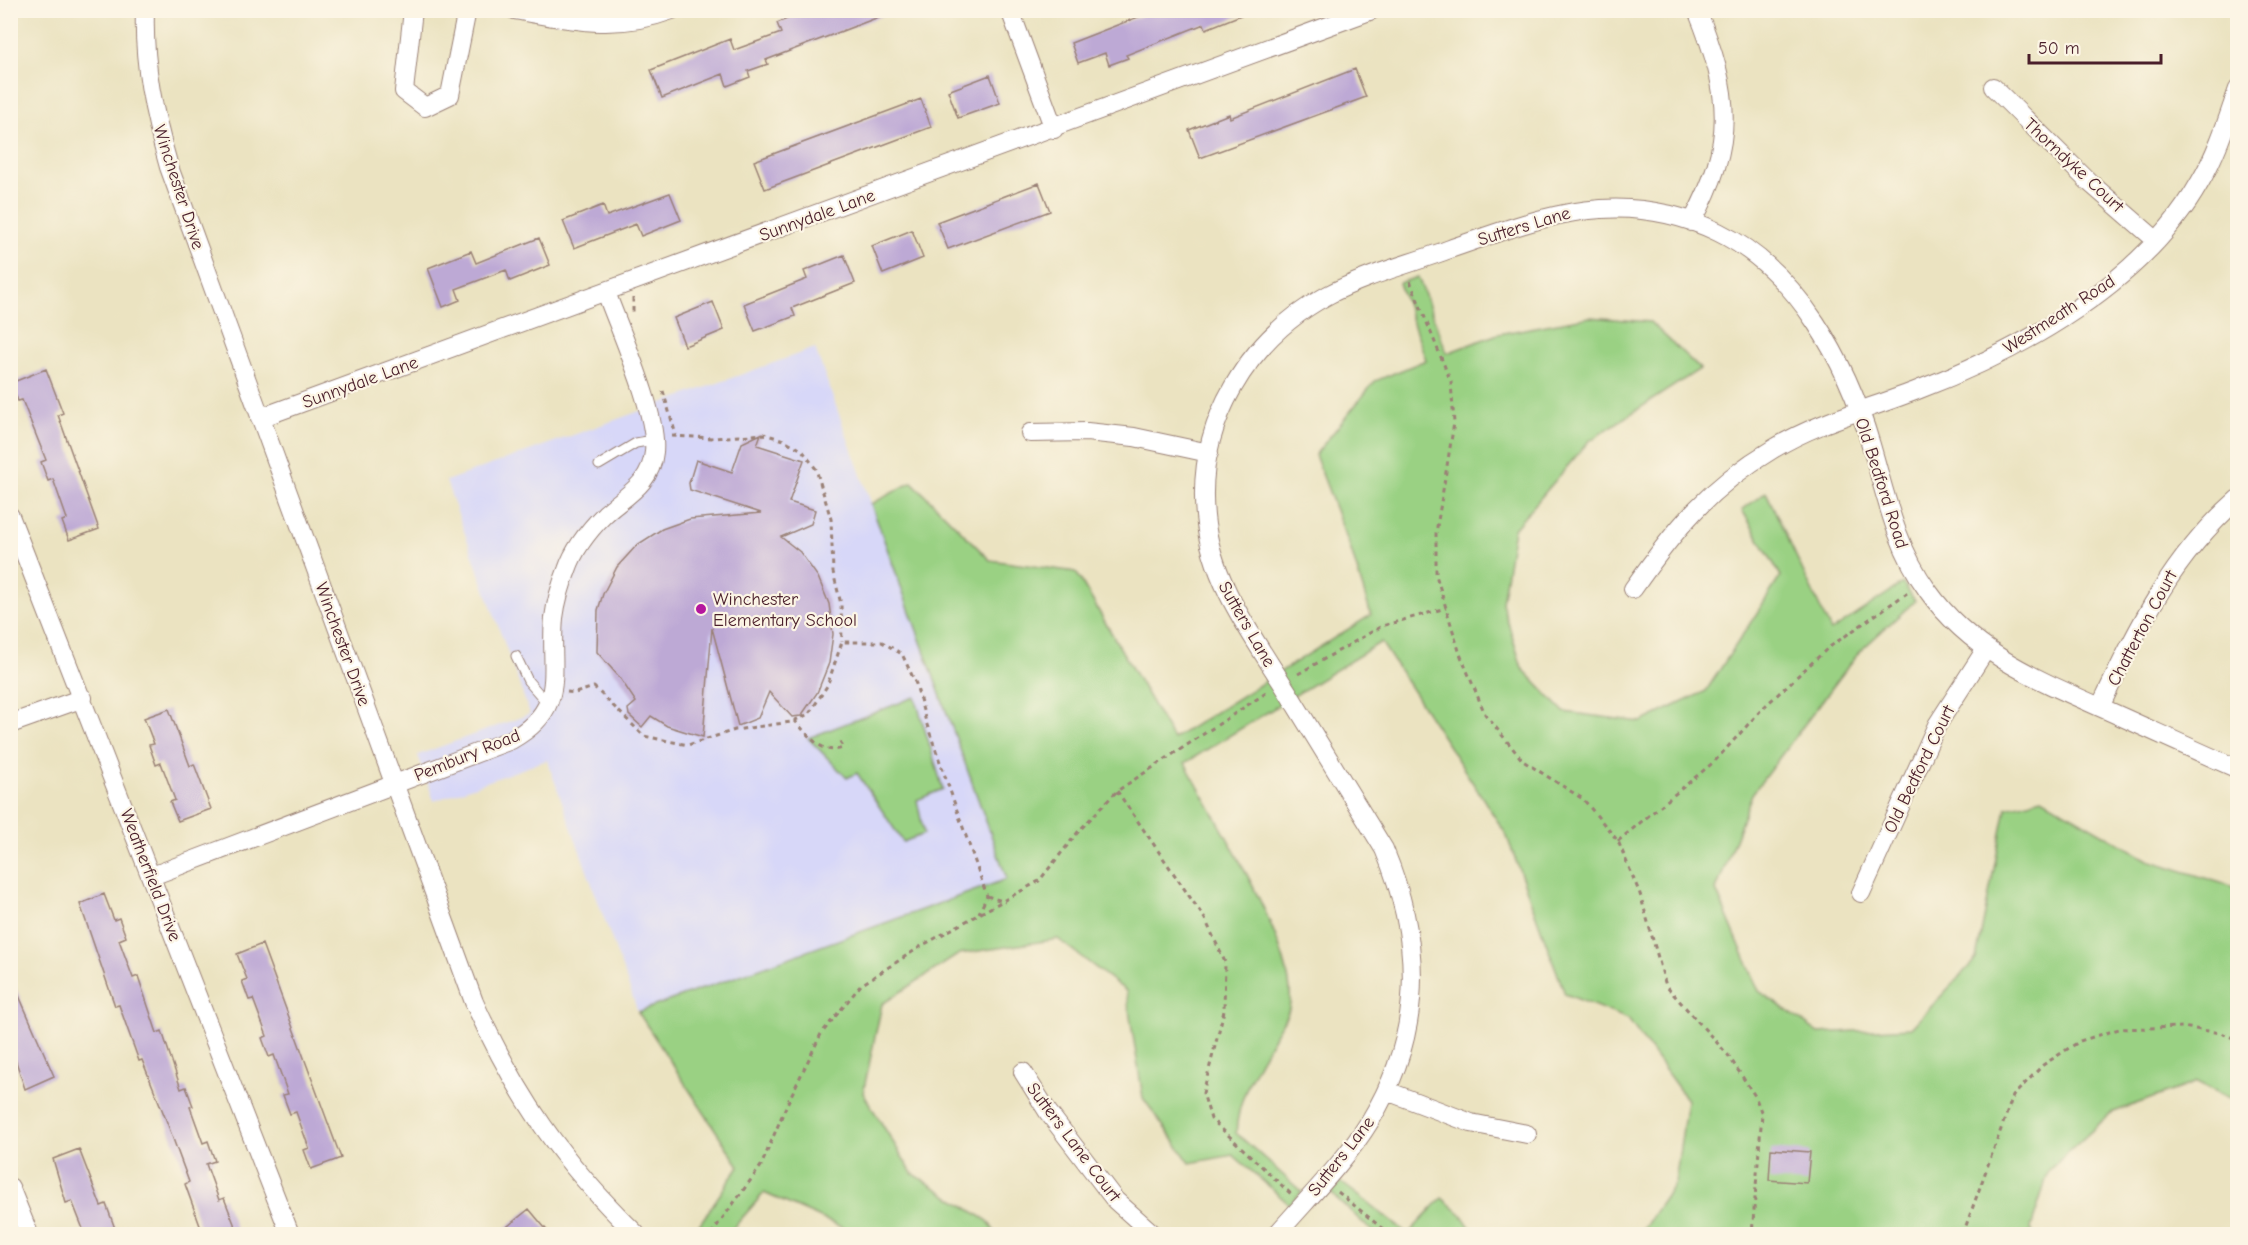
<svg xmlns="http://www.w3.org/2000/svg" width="2248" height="1245" viewBox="0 0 2248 1245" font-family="'Comic Neue',sans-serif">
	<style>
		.built { fill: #d7d7f8 }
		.green { fill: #9ad183; stroke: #727857; stroke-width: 1.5 }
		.building { fill: #bda9d5 }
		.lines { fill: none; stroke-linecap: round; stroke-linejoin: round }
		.service-casing { stroke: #9a8176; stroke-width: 11 }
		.minor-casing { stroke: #9a8176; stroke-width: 20 }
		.path { stroke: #9a8176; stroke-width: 3; stroke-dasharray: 4.5 4.5; stroke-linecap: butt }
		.service { stroke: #fff; stroke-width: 9 }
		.minor { stroke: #fff; stroke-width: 18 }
		.poi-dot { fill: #b5179e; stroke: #fcf5e5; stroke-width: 2 }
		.labels { text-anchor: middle; stroke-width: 4.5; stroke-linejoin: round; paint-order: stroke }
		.street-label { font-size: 18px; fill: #4a1f2b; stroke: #fcf5e5 }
		.poi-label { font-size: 18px; fill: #4a1f2b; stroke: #fcf5e5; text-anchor: start }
	</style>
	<rect width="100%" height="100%" fill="#fcf5e5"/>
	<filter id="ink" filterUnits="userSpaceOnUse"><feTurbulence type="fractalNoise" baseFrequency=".0167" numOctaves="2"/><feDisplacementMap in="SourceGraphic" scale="12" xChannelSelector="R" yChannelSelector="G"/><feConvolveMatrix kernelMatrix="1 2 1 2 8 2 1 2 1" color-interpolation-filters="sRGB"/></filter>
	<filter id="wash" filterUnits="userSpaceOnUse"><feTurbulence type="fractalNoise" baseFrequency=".008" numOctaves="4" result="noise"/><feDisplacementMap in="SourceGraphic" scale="24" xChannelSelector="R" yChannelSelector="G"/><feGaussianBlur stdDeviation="1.35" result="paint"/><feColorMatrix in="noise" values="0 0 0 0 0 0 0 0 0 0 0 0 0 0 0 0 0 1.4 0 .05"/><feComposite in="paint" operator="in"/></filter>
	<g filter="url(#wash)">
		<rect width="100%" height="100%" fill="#ebe3c1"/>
		<!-- built -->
		<path class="built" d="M815,348l192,531 -369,133 -91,-252 -113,41 -16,-46 112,-41 -84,-233z"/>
		<!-- green -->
		<path class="green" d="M1418,277l29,76 51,-19 92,-17 60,5 50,47 -111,72 -75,88 -12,74 20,65 42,44 77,10 65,-31 75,-115 -39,-66 24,-18 65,139 72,-48 12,18 -56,51 -107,142 -36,96 43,101 60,42 92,-5 65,-69 30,-151 36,-10 106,62 89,28v214l-40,-20 -86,31 -62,57 -18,58 2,6h-393l35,-51 12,-83 -59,-81 -63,-25 -59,-160 -125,-192 -196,121c28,52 117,191 104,246 -2,9 -11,19 -15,28 -18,31 -36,59 -38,96l66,59 -13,12 -56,-49 -43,8 -47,-65 -17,-107 -68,-52 -99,15 -77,50 -19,89 49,80 76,48 8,13h-139l-93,-41 -36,41h-35l46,-68 -101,-154 369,-133 -136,-375 41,-22 78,78 86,12 97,167 198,-124 -21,-68 -35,-92 60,-74 51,-21 -27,-77z
			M915,697l28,92 -26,11 7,34 -21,8 -46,-69 -10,5 -39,-40z
			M1341,1182l67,52 34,-36 19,16 14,20h-100l-44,-41z"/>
		<g id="blocks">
			<!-- building -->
			<path class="building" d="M809,10l83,2 -126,48 2,4 -20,7 2,6 -23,9 -4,-12 -61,24 -11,-28 79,-31 4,11 47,-17 -4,-10z
				M1156,10h95v1l-45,18 -2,-5 -78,31 2,3 -19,7 -4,-12 -27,10 -7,-20z
				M1355,69l11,28 -166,61 -11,-28 40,-16 1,4z
				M990,75l10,28 -42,15 -10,-27z
				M921,99l10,28 -166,62 -11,-28z
				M1039,183l11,28 -102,38 -11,-27z
				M670,193l11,27 -40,16 -5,-12 -62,24 -11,-27 40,-16 4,11z
				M912,230l11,28 -40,16 -11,-28z
				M539,238l11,27 -40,16 -4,-11 -50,19 4,11 -17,7 -15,-39 43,-17 5,12z
				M844,255l11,28 -63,25 3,8 -40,15 -11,-27 63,-25 -3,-8z
				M713,302l11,28 -39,16 -11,-28z
				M46,369l17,44 -5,2 41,114 -30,11 -7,-19 5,-2 -14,-40 -5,2 -7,-19 5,-2 -24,-60 -4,1 -7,-18z
				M761,434l-4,11 47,15 -15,42 26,8 -4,14 -30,13 19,15 18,25 11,27 4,30 -4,29 -12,30 -16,23 -9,1 -23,-25 -11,26 -20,8 -26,-98 -9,109 -36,-11 -16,-10 -9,11 -13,-12 -1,-6 8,-7 -16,-24 -23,-26 1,-42 5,-16 14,-27 20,-22 25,-16 28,-10 71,-6 -71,-23 -1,-7 7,-23 36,12 10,-29z
				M169,709l21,57 4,-2 17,45 -33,12 -8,-19 5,-2 -14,-37 -5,2 -7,-20 5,-1 -10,-26z
				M104,894l10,26 5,-2 7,19 -7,3 14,38 5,-2 19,57 5,-2 19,58 5,-2 7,19 -3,1 13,36 5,-2 7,20 -9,3 13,36 5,-2 14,36h-35l-18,-50 4,-2 -24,-65 -23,-57 -3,1 -20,-56 -4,1 -35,-102z
				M262,944l79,214 -30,11 -7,-19 5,-2 -13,-36 -6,2 -7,-19 5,-1 -14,-39 -5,2 -7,-19 5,-2 -14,-37 -4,1 -7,-19 5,-2 -10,-25z
				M10,975l44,101 -29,13 -15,-46z
				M79,1149l22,57 5,-2 11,30h-32l-13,-33 -6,2 -13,-44z
				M1771,1149l39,3 -3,31 -38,-3z
				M529,1209l21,25h-52z"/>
		</g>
	</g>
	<g filter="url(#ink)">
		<use href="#blocks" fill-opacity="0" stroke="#9a8176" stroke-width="1.5"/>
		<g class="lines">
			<!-- service casing -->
			<g class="service-casing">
				<path id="service" d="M599,465l37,-22 17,-3
					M516,656l12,25 20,23"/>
			</g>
			<!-- minor casing -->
			<g class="minor-casing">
				<path id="minor" d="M145,10c-2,54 9,105 24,157l305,835c43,95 87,159 162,232
					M413,10l-9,81 21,16 25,-12 17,-85
					M514,10c57,10 102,21 158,0
					M1010,10l44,119
					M1993,87l96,95 68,59
					M1692,222c44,-81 39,-128 5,-212
					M260,418l1112,-408
					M1030,433l57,-1 47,5 75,16
					M10,516l280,718
					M1633,589c42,-60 76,-102 140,-140 46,-28 97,-40 147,-60 104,-40 224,-107 280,-207 17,-29 27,-61 38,-93
					M2100,707c38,-79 70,-148 138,-208
					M10,724l73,-26
					M152,876l359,-136c58,-32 38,-68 43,-122 2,-16 7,-33 13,-48 7,-21 23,-41 38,-56 21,-19 46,-30 49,-62 4,-38 -34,-121 -48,-160
					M1861,893l76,-168 49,-76
					M1023,1072l25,40 67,88 38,34
					M1387,1091l84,32 56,11
					M10,1187l19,47
					M1277,1234c31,-36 68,-72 93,-113 54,-88 53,-179 14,-272 -33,-53 -65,-106 -97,-158 -34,-55 -76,-109 -82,-175 -9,-93 43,-178 123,-221 38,-20 82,-31 122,-46 93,-33 171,-63 268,-17 80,39 129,131 153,213 15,51 25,102 57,146 43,61 108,88 174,117 45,20 90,41 136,61"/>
			</g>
			<!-- path -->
			<path class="path" d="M1410,281l41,101 3,41 -18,110v42l24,79 25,60 38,47 60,38 35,42 22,53 26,92 62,69 27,41 7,18 -10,120
				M633,298v14
				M663,391l13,44
				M672,436l42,2 50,-4 20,6 18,10 14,19 15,50 2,53 8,32 1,38
				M1298,674l84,-48 64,-18
				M567,692l8,1 19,-6 50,49 44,9 47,-15 56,-8 18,-8 18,-28 15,-44h40l20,12 14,30 10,38 61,174 -8,17
				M794,720c15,15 27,36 49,28l-4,-10
				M1117,791l88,128 20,43 -1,49 -21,82 8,26 80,75
				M1618,841l97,-80 48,-53 65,-60 79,-55
				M987,896l18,6
				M1338,1192l51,42
				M711,1234l50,-68 26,-62 34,-70 40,-49 62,-40 116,-64 39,-49 39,-41 152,-100
				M1963,1234l50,-138 30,-31 37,-24 39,-12 63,-2 39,6 17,7"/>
			<!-- service -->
			<use href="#service" class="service"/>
			<!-- minor -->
			<use href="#minor" class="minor"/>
		</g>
	</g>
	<!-- markers -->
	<circle class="poi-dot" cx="701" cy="609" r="6"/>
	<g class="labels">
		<!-- street labels -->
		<g class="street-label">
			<text transform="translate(2074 165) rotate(43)" y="6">Thorndyke Court</text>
			<text transform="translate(179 187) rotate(72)" y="6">Winchester Drive</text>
			<text transform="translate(817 215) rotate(-20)" y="6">Sunnydale Lane</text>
			<text transform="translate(1524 226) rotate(-17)" y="6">Sutters Lane</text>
			<text transform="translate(2059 314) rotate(-33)" y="6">Westmeath Road</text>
			<text transform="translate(360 382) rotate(-20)" y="6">Sunnydale Lane</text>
			<text transform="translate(1882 483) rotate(72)" y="6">Old Bedford Road</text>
			<text transform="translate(1247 624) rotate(60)" y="6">Sutters Lane</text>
			<text transform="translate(2142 628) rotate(-62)" y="6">Chatterton Court</text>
			<text transform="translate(343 644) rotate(70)" y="6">Winchester Drive</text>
			<text transform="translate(467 755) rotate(-22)" y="6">Pembury Road</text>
			<text transform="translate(1919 769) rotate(-64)" y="6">Old Bedford Court</text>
			<text transform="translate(151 875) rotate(69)" y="6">Weatherfield Drive</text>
			<text transform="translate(1074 1142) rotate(53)" y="6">Sutters Lane Court</text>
			<text transform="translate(1341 1156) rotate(-52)" y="6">Sutters Lane</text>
		</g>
		<!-- poi labels -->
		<g class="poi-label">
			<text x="713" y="605">Winchester<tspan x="713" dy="21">Elementary School</tspan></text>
		</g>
	</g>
	<!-- margin -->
	<rect width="2248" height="1245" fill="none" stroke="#fcf5e5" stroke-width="36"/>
	<!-- scale -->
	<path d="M2029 54v9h132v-9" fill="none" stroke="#4a1f2b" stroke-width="3"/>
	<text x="2038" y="54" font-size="18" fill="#4a1f2b" stroke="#fcf5e5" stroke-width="4.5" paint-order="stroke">50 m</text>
</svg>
